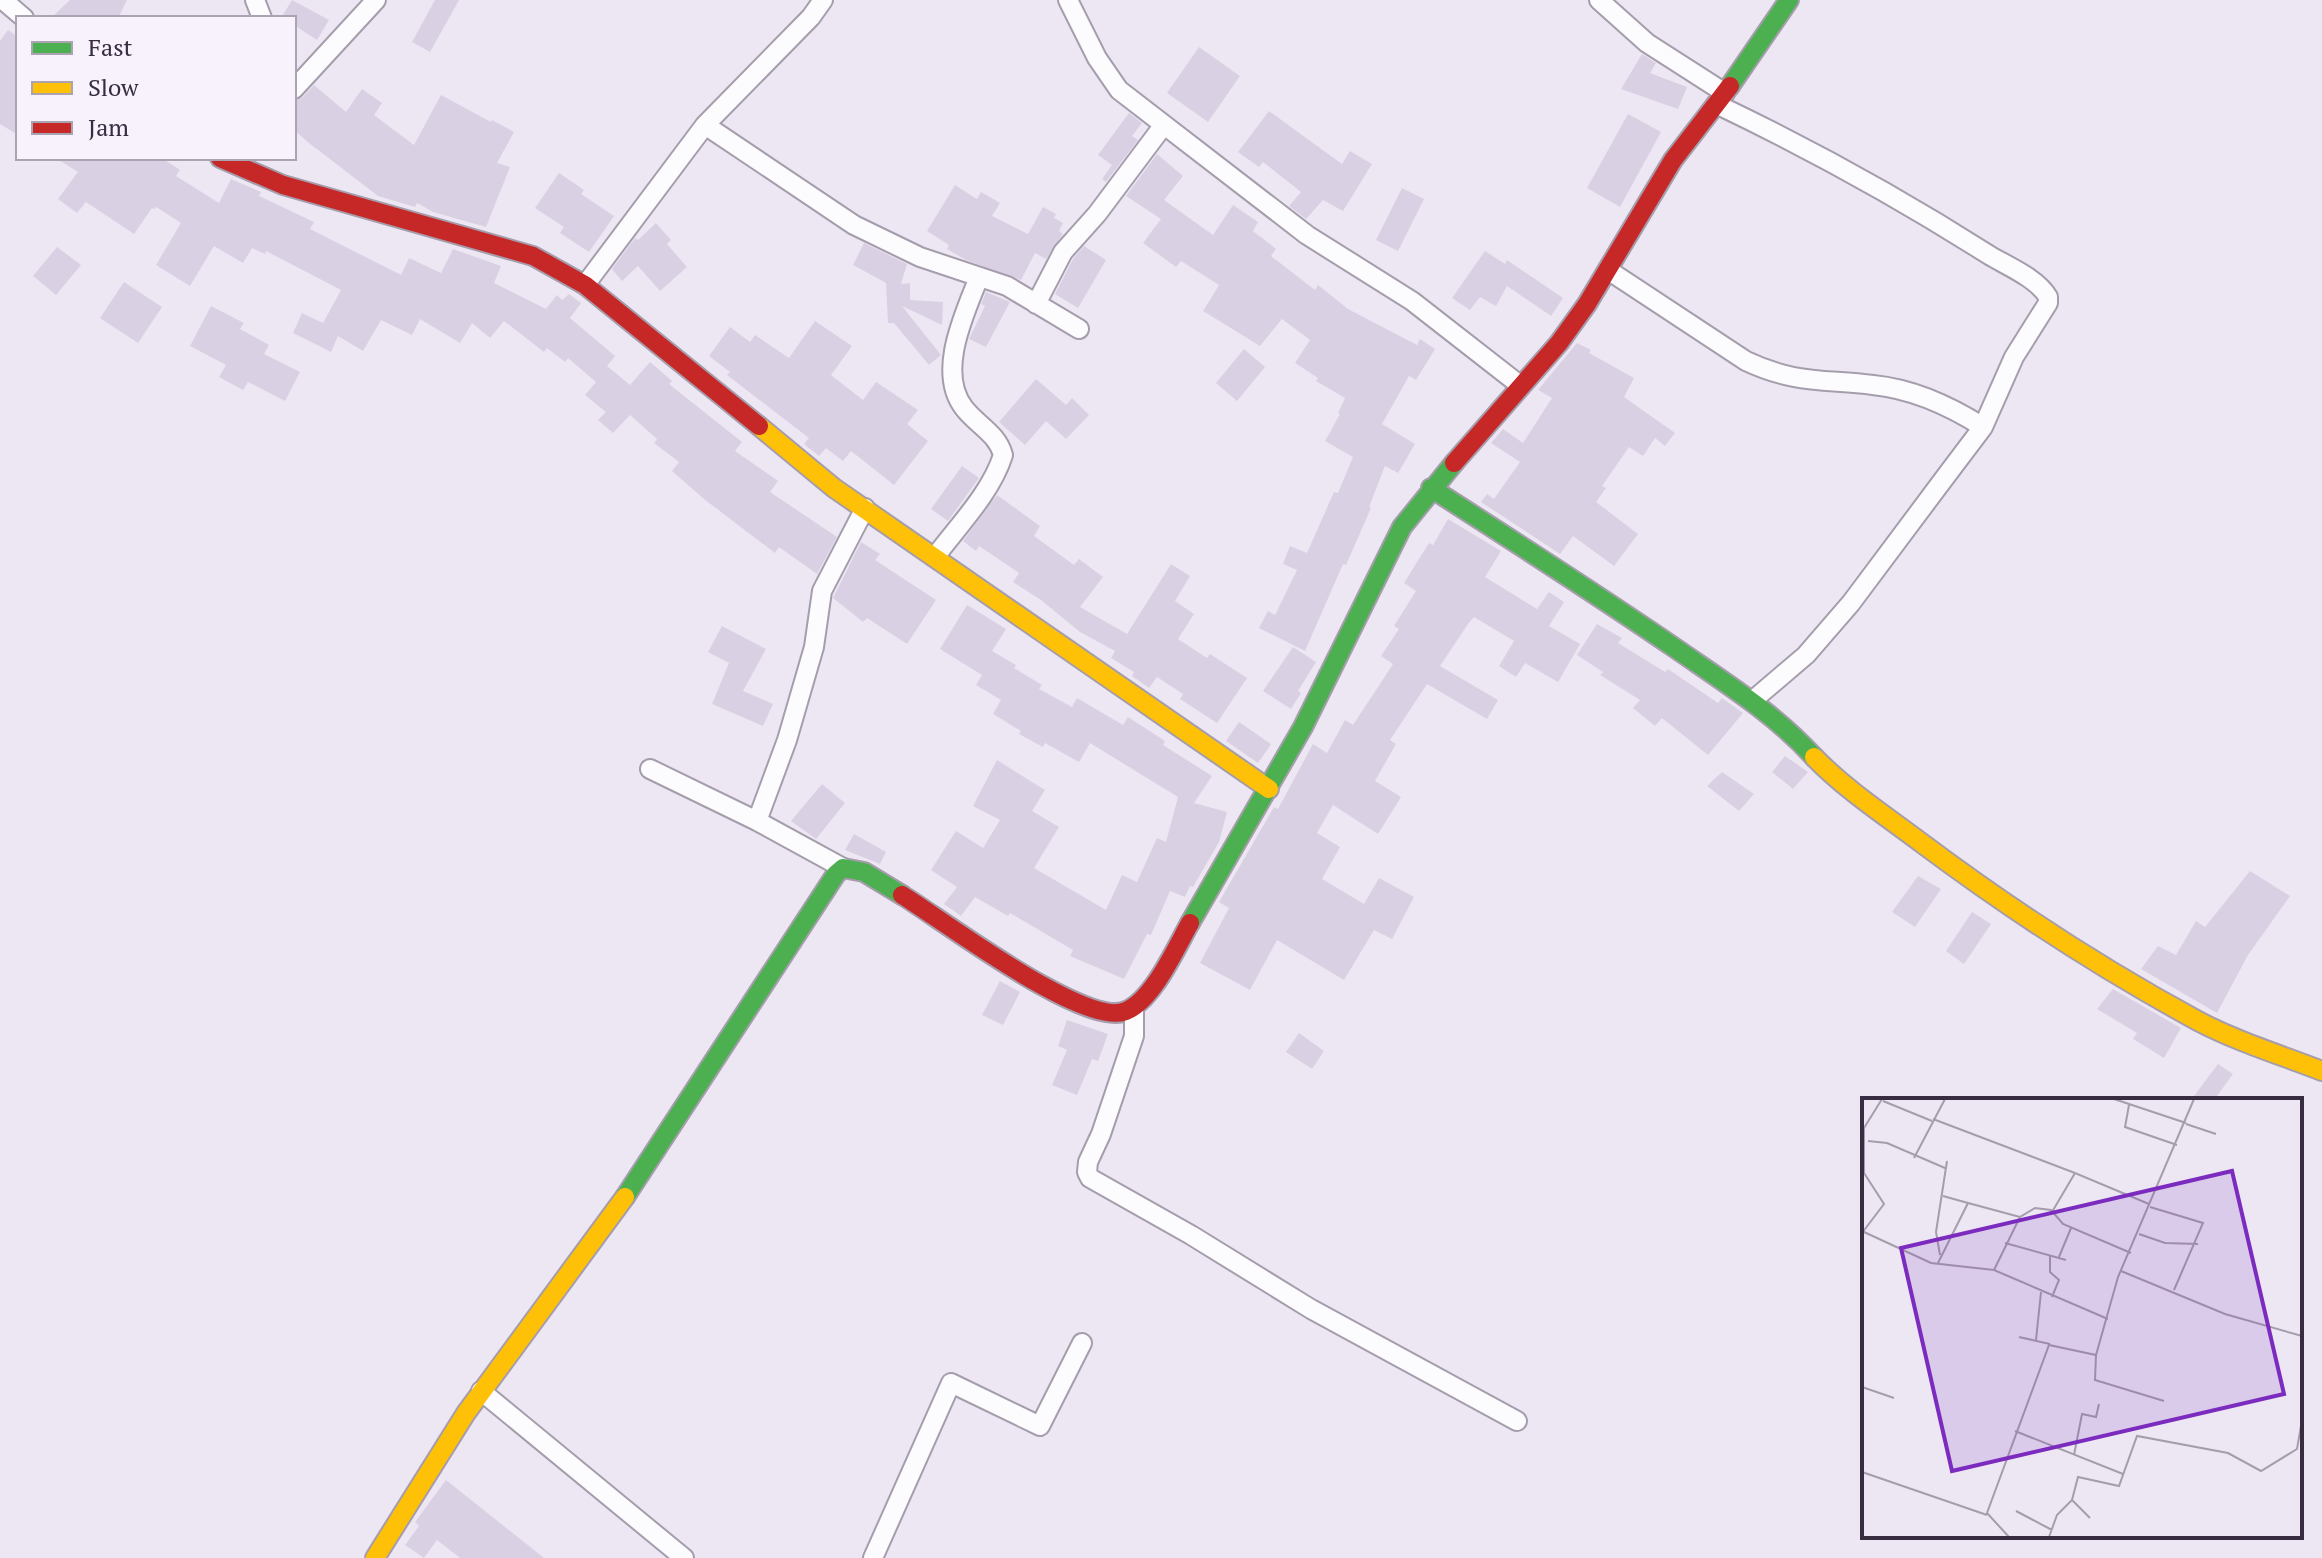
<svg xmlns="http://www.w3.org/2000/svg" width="2322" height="1558" viewBox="0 0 2322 1558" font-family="'PT Serif',serif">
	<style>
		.building { fill: #dad0e3 }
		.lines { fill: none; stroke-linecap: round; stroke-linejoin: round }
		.street-casing { stroke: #a59dac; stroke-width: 22 }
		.fast-casing { stroke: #a59dac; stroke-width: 22 }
		.slow-casing { stroke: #a59dac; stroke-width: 22 }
		.jam-casing { stroke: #a59dac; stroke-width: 22 }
		.street { stroke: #fcfbfd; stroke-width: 18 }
		.fast { stroke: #4caf50; stroke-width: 18 }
		.slow { stroke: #ffc107; stroke-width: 18 }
		.jam { stroke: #c62828; stroke-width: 18 }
		.inset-road { fill: none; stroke: #a59cac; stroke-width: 2 }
		.view { fill: #7b2cbf; fill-opacity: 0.15; stroke: #7b2cbf; stroke-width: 4 }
		.inset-edge { fill: none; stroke: #382c41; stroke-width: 4 }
	</style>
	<rect width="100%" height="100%" fill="#ede7f3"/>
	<!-- building -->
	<path class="building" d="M70,0h57l-9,18h-67z
		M292,0l37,20 -12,20 -23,-15v-7h-13z
		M435,0h24l-29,52 -18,-10z
		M8,30l10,7v98l-18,-11v-83z
		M1199,47l41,29 -32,46 -41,-29z
		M1642,54l14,9 -6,10 37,14 -9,22 -57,-20z
		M314,85l32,27 16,-23 20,14 -8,12 40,30 27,-50 50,27 1,-2 22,12 -17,31 13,4 -24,60 -53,-15 -16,-9 -2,4 -37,-11 -69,-53 -15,-13v-29l8,-3z
		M1269,111l73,53 8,-13 22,13 -29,47 -20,-11 -17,19 -17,-13 12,-14 -38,-30 -4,5 -21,-15z
		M1129,113l13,10 -10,13 6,4 -32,42 -4,-3 10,-14 -14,-10z
		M1628,114l33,18 -41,75 -33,-19z
		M1157,154l26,22 -19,24 49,35 20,-30 25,17 -5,9 23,18 -5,7 44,34 3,-5 30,24 69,36 3,-6 15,10 -19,31 -7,-4 -27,48 33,20 -17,29 -13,-7 -16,41 2,1 -25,57 -3,-1 -38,87 -46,-23 9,-17 7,4 22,-45 -14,-6 7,-18 17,7 27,-61 4,1 15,-36 -28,-16 15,-27 -2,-1 7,-15 -29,-17 2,-3 -23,-15 15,-23 -28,-21 -22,27 -57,-35 16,-26 -38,-24 -5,6 -33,-24 18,-24 -35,-23z
		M56,158h106l18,12 -4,6 43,27 12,-24 30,13 -2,4 55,26 -4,7 91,46 8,-17 32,15 12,-24 48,17 -7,17 52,26 11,-14 5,5 7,-6 12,9 -11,15 45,38 -8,10 23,19 20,-23 22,19 -3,3 73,58 -7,9 43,30 -8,11 67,45 -20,37 -38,-27 -4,6 -71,-54 -32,-28 7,-9 -25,-19 3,-4 -27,-24 -17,18 -15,-13 8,-8 -21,-17 11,-13 -28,-24 -3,4 -18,-14 -3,4 -40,-31 -14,17 -18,-15 -12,20 -40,-24 -8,16 -31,-15 -18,31 -25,-15 -7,16 -38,-19 9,-20 21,10 18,-33 -75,-39 -1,3 -13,-6 -9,15 -29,-17 -24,40 -34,-21 25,-42 -25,-16 -2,2 -2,-1 -18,26 -48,-32 -9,11 -19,-14 20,-27z
		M559,173l25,17 -3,4 33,22 -25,36 -29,-19 4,-6 -29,-19z
		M955,185l22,14 4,-7 19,11 -8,13 36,18 15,-27 13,7 -2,4 9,5 -4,8 4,3 -17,25 -11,-6 -14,27 -55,-20 -19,-11 2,-4 -22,-14z
		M1402,188l22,11 -26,52 -22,-11z
		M656,223l15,17 -4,4 20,23 -27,24 -22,-25 -16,15 -10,-12 23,-31 3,2z
		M864,243l43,21 -6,20 9,-1v17l33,2 -1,23 -40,-19 39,49 -12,10 -35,-42h-6l-2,-40 -33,-18z
		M1084,246l22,14 -28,48 -23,-14 18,-35z
		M57,247l24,18 -25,30 -23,-19z
		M1485,251l20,13 2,-4 56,38 -12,18 -44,-30 -11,20 -16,-9 -10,13 -18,-12z
		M124,282l38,25 -24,36 -38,-25z
		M986,292l24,10 -24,45 -17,-8 16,-33 -4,-2z
		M211,306l33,17 -4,6 29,16 -5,9 36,18 -15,29 -37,-19 -5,8 -24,-13 7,-12 -36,-19z
		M815,321l37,25 -21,29 32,25 13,-18 42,28 -11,14 21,17 -34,44 -43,-34 -8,10 -17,-13 -7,8 -15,-12 5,-6 -82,-63 3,-3 -21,-16 21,-29 20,15 5,-7 34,23z
		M1577,343l14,7 -2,3 45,25 -10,19 51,36 -10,13 -10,-8 -12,18 -14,-9 -27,39 4,2 -10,14 42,32 -24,32 -41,-30 -13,18 -79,-52 6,-8 7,5 26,-37 -29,-19 12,-14 20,14 29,-45 -14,-8z
		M1244,349l21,18 -28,34 -21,-18z
		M1036,379l30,26 6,-7 17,17 -23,24 -20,-18 -21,24 -26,-23z
		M962,466l17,12 -31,43 -17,-12z
		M997,495l43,31 -6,10 40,29 5,-6 24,18 -23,30 47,27 44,-70 19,12 -15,25 19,13 -16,25 29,19 3,-4 37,24 -30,45 -37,-24 3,-5 -26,-17 -8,11 -17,-12 2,-4 -23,-14 4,-7 -35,-19 -39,-32 -28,-18 6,-9 -40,-27 -3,5 -13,-10z
		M1448,519l53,32 -16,26 52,32 12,-17 15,10 -15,24 31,18 -22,38 -33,-19 -9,14 -17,-11 15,-25 -40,-24 -6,7 -28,42 58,34 -11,19 -60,-35 -37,56 6,4 -21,37 26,16 -23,37 -45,-29 -16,28 23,14 -18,32 42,25 15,-26 35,19 -22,42 -18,-9 -30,50 -67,-40 -27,50 -50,-27 29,-55 -10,-6 55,-95 4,2 35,-65 14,9 18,-33 8,5 40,-61 -12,-8 18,-27 -5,-3 22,-35 -12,-8 25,-40 4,2z
		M861,542l19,12 -5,6 61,40 -29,44 -40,-26 -4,4 -30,-24z
		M967,605l39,24 -14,22 24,14 -2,3 28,17 -3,4 33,18 5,-9 46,27 5,-8 37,24 -2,4 49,31 -18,27 33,9 -8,30 -26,45 -3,-1 -5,11 -15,-6 -19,44 -4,-1 -23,45 -54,-23 3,-6 -63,-37 -2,3 -33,-19 -14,19 -17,-12 13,-17 -26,-17 25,-39 27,17 17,-28 -27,-14 24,-46 48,30 -13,21 27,16 -25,41 72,42 16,-35 15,7 20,-44 9,4 12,-45 -88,-54 -11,19 -34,-19 -2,4 -24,-13 2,-3 -28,-17 8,-14 -25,-15 6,-10 -42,-26z
		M1597,624l25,14 -4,5 47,29 3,-3 50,34 4,-5 21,15 -35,42 -46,-37 -7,8 -22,-18 7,-8 -40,-25 3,-3 -26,-17z
		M722,626l44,23 -23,42 30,13 -10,22 -51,-22 17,-41 -21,-11z
		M1293,647l23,15 -18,29 3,2 -10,16 -28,-18z
		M1239,722l32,22 -13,19 -32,-22z
		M1785,756l23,16 -15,17 -21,-17z
		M1722,772l32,22 -15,17 -32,-25z
		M822,784l23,19 -29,36 -25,-18z
		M854,834l32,18 -6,12 -35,-14z
		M2250,871l40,25 -42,59 -31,58 -76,-44 17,-23 18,9 20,-34 9,6z
		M1918,876l23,13 -26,38 -23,-15z
		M1972,912l19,12 -27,40 -18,-13z
		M1000,981l20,11 -17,33 -21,-10z
		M2113,989l68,39 -17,30 -31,-19 4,-6 -40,-24z
		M1067,1020l41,14 -10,27 -6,-2 -15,36 -25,-10 15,-35 -9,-4z
		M1299,1033l25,18 -12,18 -26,-17z
		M2218,1064l15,10 -19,26h-23z
		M446,1480l98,78h-84l-23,-18 -13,18 -19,-13 14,-19 -4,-4z"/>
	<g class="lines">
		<!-- street casing -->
		<g class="street-casing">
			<path id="street" d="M3,0l21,18
				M255,0l7,18
				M1068,0l29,58 22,32 188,145 105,66 109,85
				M1599,0l48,43 78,50
				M294,89l82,-89
				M1716,104c94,45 185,95 273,151 18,11 48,23 59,42v6l-34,54 -31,70 -37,49 -95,127 -45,52 -54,46
				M705,125l149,100 66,32 87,29 72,43
				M1608,270l138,91c49,23 77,18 127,24 40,4 77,21 110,42
				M585,285l120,-160 106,-108 12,-17
				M1036,304l27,-52 34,-38 66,-88
				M935,557c23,-31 56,-64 68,-102 -6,-22 -26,-30 -39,-47 -28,-36 1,-95 15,-131
				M650,769l107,52 86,47
				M757,821l30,-81 27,-93 8,-56 43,-83
				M1134,1007v29l-33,98 -13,28 -1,10 3,6 101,57 120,74 206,112
				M481,1391l203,167
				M873,1558l78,-175 89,43 42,-83"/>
		</g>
		<!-- fast casing -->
		<g class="fast-casing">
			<path id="fast" d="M1730,86l59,-86
				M1431,488c82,53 164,105 244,160 49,34 99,65 139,109
				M1190,923l113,-196 99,-200 52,-64
				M625,1197l211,-323 7,-6 21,4 38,23"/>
		</g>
		<!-- slow casing -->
		<g class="slow-casing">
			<path id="slow" d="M759,426l75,62 435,301
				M1814,757c32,33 72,59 109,87 87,65 179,125 275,177 40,21 83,34 124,50
				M375,1558l91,-145 159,-216"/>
		</g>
		<!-- jam casing -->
		<g class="jam-casing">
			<path id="jam" d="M220,158l63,27 250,71 52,29 174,141
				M1454,463l105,-120 28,-39 86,-144 57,-74
				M902,895c39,24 184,134 224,116 27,-11 50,-63 64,-88"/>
		</g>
		<!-- street -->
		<use href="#street" class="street"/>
		<!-- fast -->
		<use href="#fast" class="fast"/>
		<!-- slow -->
		<use href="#slow" class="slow"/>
		<!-- jam -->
		<use href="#jam" class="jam"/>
	</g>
	<!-- overview -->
	<g transform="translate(1862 1098)">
		<rect width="440" height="440" fill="#ede7f3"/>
		<path class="inset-road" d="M252,1l72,24M21,3l49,20M267,7l-4,22 52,18M71,21l142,54M324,26l30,10M6,43l19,2 58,25M52,60l31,-59M81,98l25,7M288,109l53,16 -29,67M190,114l23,-39 74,31M2,134l67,31 63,7 114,49M0,135l22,-29 -20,-31v-45l18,-29M277,136l26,9 33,1M143,145l61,17M78,157l-4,-23 11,-71M188,157v17l9,8 -7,17M197,159l12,-29M76,165l30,-60 52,14M132,172l26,-53 15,-9 16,2 12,14 68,29M259,173l104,43 77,22M157,239l31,7M174,242l5,-48M234,257l-1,25 69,21M0,289l32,11M153,333l108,43M212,357l8,-41 14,3 3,-13M0,374l125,43M210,402l18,18M154,413l36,19M147,439l-22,-24 62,-168 47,10 22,-78 76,-178M187,439l8,-22 15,-15 6,-23 41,9 18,-50 91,17 33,18 36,-22 5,-29"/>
		<path class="view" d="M370,73l52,223 -332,77 -51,-223z"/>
		<rect width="440" height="440" class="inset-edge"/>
	</g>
	<!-- legend -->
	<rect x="16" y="16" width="280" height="144" fill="#f8f2fd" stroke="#aba3b2" stroke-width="2"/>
	<rect x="32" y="42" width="40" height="12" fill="#4caf50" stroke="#aba3b2" stroke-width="2"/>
	<text x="88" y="56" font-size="24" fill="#382c41">Fast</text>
	<rect x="32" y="82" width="40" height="12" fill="#ffc107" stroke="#aba3b2" stroke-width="2"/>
	<text x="88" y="96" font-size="24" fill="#382c41">Slow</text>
	<rect x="32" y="122" width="40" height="12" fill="#c62828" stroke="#aba3b2" stroke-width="2"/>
	<text x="88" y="136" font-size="24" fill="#382c41">Jam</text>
</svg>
